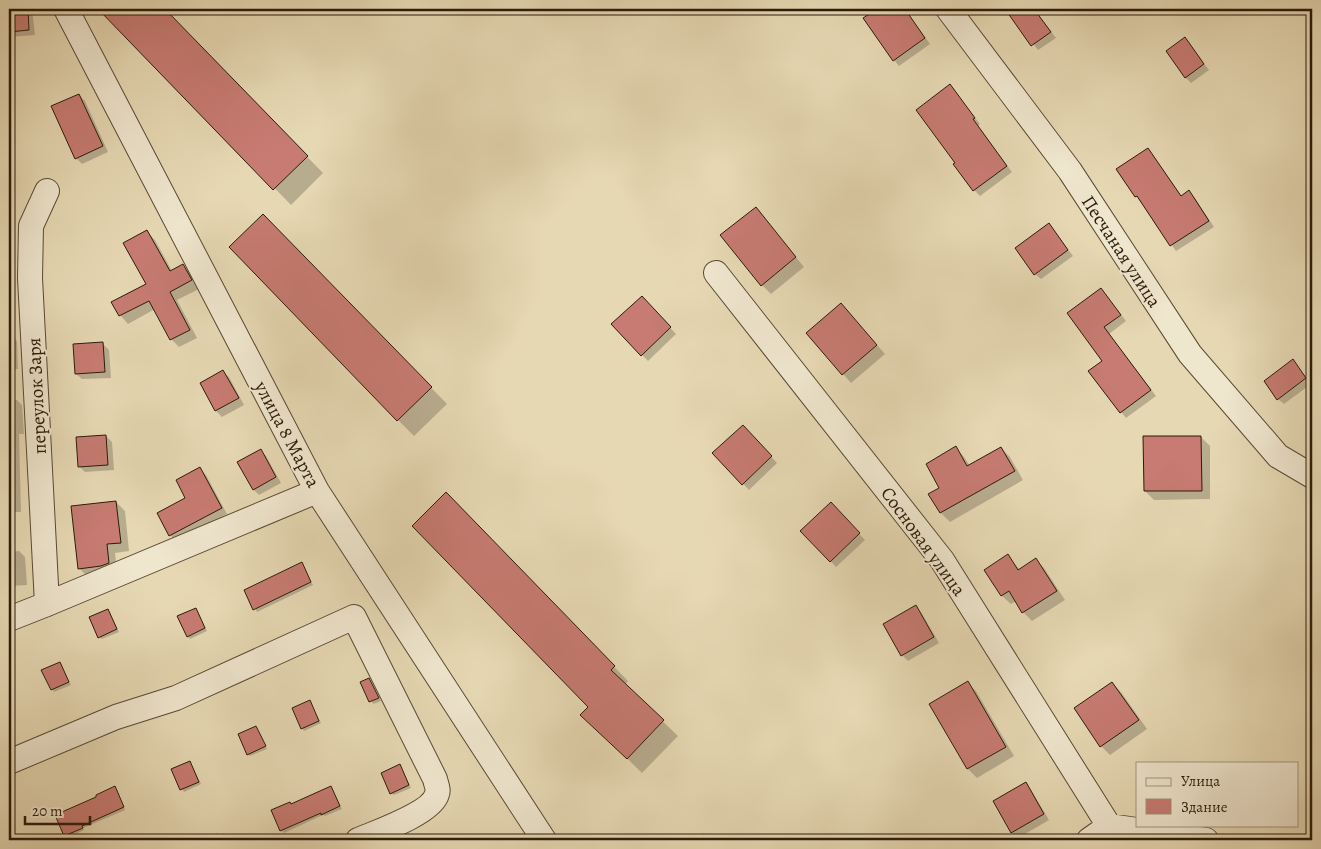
<svg xmlns="http://www.w3.org/2000/svg" width="1321" height="849" viewBox="0 0 1321 849" font-family="Alegreya,serif">
	<style>
		.shadow { fill: #0003 }
		.building { fill: #c77b72; stroke: #2b1b0b }
		.lines { fill: none; stroke-linecap: round; stroke-linejoin: round }
		.minor-casing { stroke: #5a4a35; stroke-width: 26 }
		.minor { stroke: #efe6ce; stroke-width: 24 }
		.labels { text-anchor: middle; stroke-width: 4; stroke-linejoin: round; paint-order: stroke }
		.street-label { font-size: 19px; fill: #2b1b0b; stroke: #efe6ce }
	</style>
	<rect width="100%" height="100%" fill="#e6d8b3"/>
	<filter id="stains"><feTurbulence type="fractalNoise" baseFrequency=".004" numOctaves="4"/><feColorMatrix values="0 0 0 0 .2 0 0 0 0 .09 0 0 0 0 .02 0 0 0 .5 -.17"/></filter>
	<radialGradient id="worn" r=".72"><stop offset=".6" stop-color="#630" stop-opacity="0"/><stop offset="1" stop-color="#630" stop-opacity=".3"/></radialGradient>
	<!-- shadow -->
	<path class="shadow" d="M9,9h23l3,26 -26,2z
		M115,9h48l160,164 -32,32 -184,-189z
		M879,9h26l25,35 -31,22 -5,-6 -29,-41z
		M1001,9h33l22,29 -18,12 -28,-37 -3,2z
		M1265,9h13l-8,5z
		M1185,39l24,31 -18,13 -6,-6z
		M950,86l30,38 -2,2 34,46 -32,24 -6,-6z
		M79,95l6,6 23,51 -26,12 -6,-6z
		M1148,149l5,6 29,42 7,-5 6,6 19,29 -38,24 -40,-55z
		M755,208l49,59 -33,27 -9,-9z
		M1049,224l24,32 -32,23 -6,-5z
		M147,232l8,8 17,31 11,-5 8,8 8,15 -22,11 20,38 -18,9 -8,-8 -16,-30 -27,15 -8,-9 -7,-13 34,-18z
		M280,232l167,172 -33,32 -16,-16z
		M1101,289l25,32 -17,13 47,62 -30,22 -5,-6 -18,-51z
		M642,298l34,36 -28,27 -35,-36z
		M841,304l44,50 -34,29 -8,-9z
		M9,335h2l6,6 1,28h-9z
		M103,344l6,6 2,28 -29,1 -6,-5z
		M1293,361l18,23 -27,20 -6,-5z
		M223,372l6,5 15,28 -22,12 -6,-6 -14,-28z
		M9,400h8l5,5 2,29h-5l2,78h-12z
		M743,426l34,37 -28,27 -35,-37z
		M106,436l6,6 2,28 -29,2 -6,-6z
		M1201,437l9,9v53l-56,1 -9,-9z
		M956,448l8,9 6,9 31,-18 9,9 13,23 -73,42 -9,-9 -11,-19 11,-6z
		M260,450l6,6 15,27 -22,12 -5,-5z
		M200,469l6,6 21,39 -51,27 -6,-6z
		M116,502l9,9 4,40 -14,2 2,19 -29,5 -9,-9z
		M831,504l34,36 -29,27 -34,-36z
		M461,509l167,172 -3,4 53,51 -36,37 -45,-44 -7,-22z
		M19,551l6,6 2,28 -18,1v-34z
		M1008,556l12,14 16,-10 8,8 21,32 -33,21 -9,-9 -7,-11 -5,3 -9,-8 -16,-26z
		M302,563l11,22 -56,27 -11,-22z
		M916,606l5,6 18,31 -31,18 -6,-6z
		M196,609l11,22 -17,8 -2,-3z
		M108,610l11,22 -17,7 -3,-2z
		M9,662l6,14 -6,3z
		M60,663l11,22 -17,7 -11,-21z
		M369,679l12,22 -8,3 -11,-21z
		M967,683l9,8 38,65 -37,22 -9,-9 -37,-65z
		M1112,683l9,9 26,37 -37,26 -9,-9z
		M310,702l11,21 -17,8 -2,-3z
		M256,727l11,22 -17,7 -2,-2z
		M190,762l11,22 -17,8 -2,-3z
		M400,766l11,22 -17,7 -3,-2z
		M1025,784l6,6 18,30 -31,18 -6,-5 -18,-31z
		M331,787l11,22 -17,7 -2,-1 -39,18 -3,-3 10,-25z
		M117,790l8,20 -42,18 1,2 -17,8 -2,-3z
		M217,833l5,7h-21z
		M704,833l7,7h-19z"/>
	<!-- building -->
	<path class="building" d="M9,9h19l1,21 -20,2z
		M98,9h67l143,147 -35,34z
		M877,9h28l20,29 -32,23 -30,-43z
		M1005,9h29l17,23 -20,14z
		M1185,37l19,27 -19,14 -19,-27z
		M950,84l25,34 -2,1 34,47 -34,25 -20,-27 2,-1 -39,-53z
		M79,94l24,52 -28,13 -24,-53z
		M1148,148l33,48 8,-6 20,31 -39,25 -33,-50 -2,1 -19,-28z
		M756,207l40,50 -35,29 -41,-51z
		M263,214l169,173 -35,34 -168,-174z
		M1049,223l19,27 -34,25 -19,-27z
		M147,230l23,41 13,-7 9,16 -22,12 20,38 -20,10 -21,-39 -30,15 -8,-14 35,-18 -23,-41z
		M1101,288l20,27 -17,12 47,63 -31,23 -32,-42 14,-10 -35,-48z
		M642,296l29,31 -30,29 -30,-32z
		M841,303l36,42 -35,30 -36,-42z
		M103,342l2,30 -30,2 -2,-30z
		M1293,359l13,19 -29,22 -13,-19z
		M223,370l16,28 -24,13 -15,-28z
		M743,425l29,31 -30,29 -30,-32z
		M106,435l2,30 -30,2 -2,-30z
		M1143,436h58l1,55h-58z
		M956,446l11,20 34,-19 14,24 -75,42 -12,-19 11,-6 -13,-24z
		M261,449l15,28 -23,13 -16,-28z
		M200,467l22,41 -53,28 -12,-23 28,-15 -9,-18z
		M446,492l169,174 -4,4 53,50 -37,39 -47,-44 8,-8 -176,-181z
		M116,501l5,42 -14,1 2,19 -8,3 -23,3 -7,-63z
		M831,502l29,31 -30,29 -30,-31z
		M1008,554l10,16 18,-12 21,33 -35,22 -13,-22 -8,5 -17,-26z
		M302,562l9,20 -58,28 -9,-20z
		M916,605l18,32 -33,19 -18,-32z
		M196,608l9,20 -18,9 -10,-21z
		M108,609l9,20 -19,9 -9,-21z
		M60,662l9,20 -18,8 -10,-20z
		M369,678l10,20 -10,4 -9,-20z
		M968,681l38,66 -39,22 -38,-65z
		M1112,682l27,38 -39,27 -26,-39z
		M310,700l9,21 -18,8 -9,-21z
		M256,726l10,20 -19,9 -9,-21z
		M190,761l9,21 -19,8 -9,-21z
		M400,764l9,21 -19,9 -9,-21z
		M1026,782l18,32 -33,19 -18,-32z
		M115,786l9,21 -42,19 1,2 -19,8 -9,-21 41,-18v-2z
		M331,786l9,20 -19,9v-2l-41,18 -9,-21 19,-8 1,2z"/>
	<g class="lines">
		<!-- minor casing -->
		<g class="minor-casing">
			<path id="minor" d="M66,9l251,482 227,349
				M948,9l122,162 120,183 88,102 34,20
				M47,191l-16,35 -1,52 17,326
				M716,273l226,287 167,266
				M9,619l38,-15 270,-113
				M9,762l107,-45 60,-19 178,-81 81,162c1,5 4,11 2,15 -5,19 -60,38 -79,46
				M1089,840l20,-14 97,14"/>
		</g>
		<!-- minor -->
		<use href="#minor" class="minor"/>
	</g>
	<g class="labels">
		<!-- street labels -->
		<g class="street-label">
			<text transform="translate(1122 251) rotate(57)" y="7">Песчаная улица</text>
			<text transform="translate(36 396) rotate(-93)" y="7">переулок Заря</text>
			<text transform="translate(288 434) rotate(62)" y="7">улица 8 Марта</text>
			<text transform="translate(924 541) rotate(54)" y="7">Сосновая улица</text>
		</g>
	</g>
	<!-- margin -->
	<rect width="1321" height="849" fill="none" stroke="#e6d8b3" stroke-width="30"/>
	<rect x="10" y="10" width="1301" height="829" fill="none" stroke="#2b1b0b" stroke-width="2.5"/>
	<rect x="15" y="15" width="1291" height="819" fill="none" stroke="#2b1b0b"/>
	<!-- legend -->
	<rect x="1136" y="762" width="162" height="65" fill="#efe6ce" stroke="#a19580"/>
	<rect x="1146" y="778" width="25" height="8" fill="#efe6ce" stroke="#a19580"/>
	<text x="1181" y="786" font-size="15" fill="#2b1b0b">Улица</text>
	<rect x="1146" y="799" width="25" height="15" fill="#c77b72" stroke="#a19580"/>
	<text x="1181" y="812" font-size="15" fill="#2b1b0b">Здание</text>
	<!-- scale -->
	<path d="M25 816v8h65v-8" fill="none" stroke="#2b1b0b" stroke-width="2.5"/>
	<text x="32" y="816" font-size="15" fill="#2b1b0b" stroke="#efe6ce" stroke-width="4" paint-order="stroke">20 m</text>
	<rect width="100%" height="100%" filter="url(#stains)"/>
	<rect width="100%" height="100%" fill="url(#worn)"/>
</svg>
